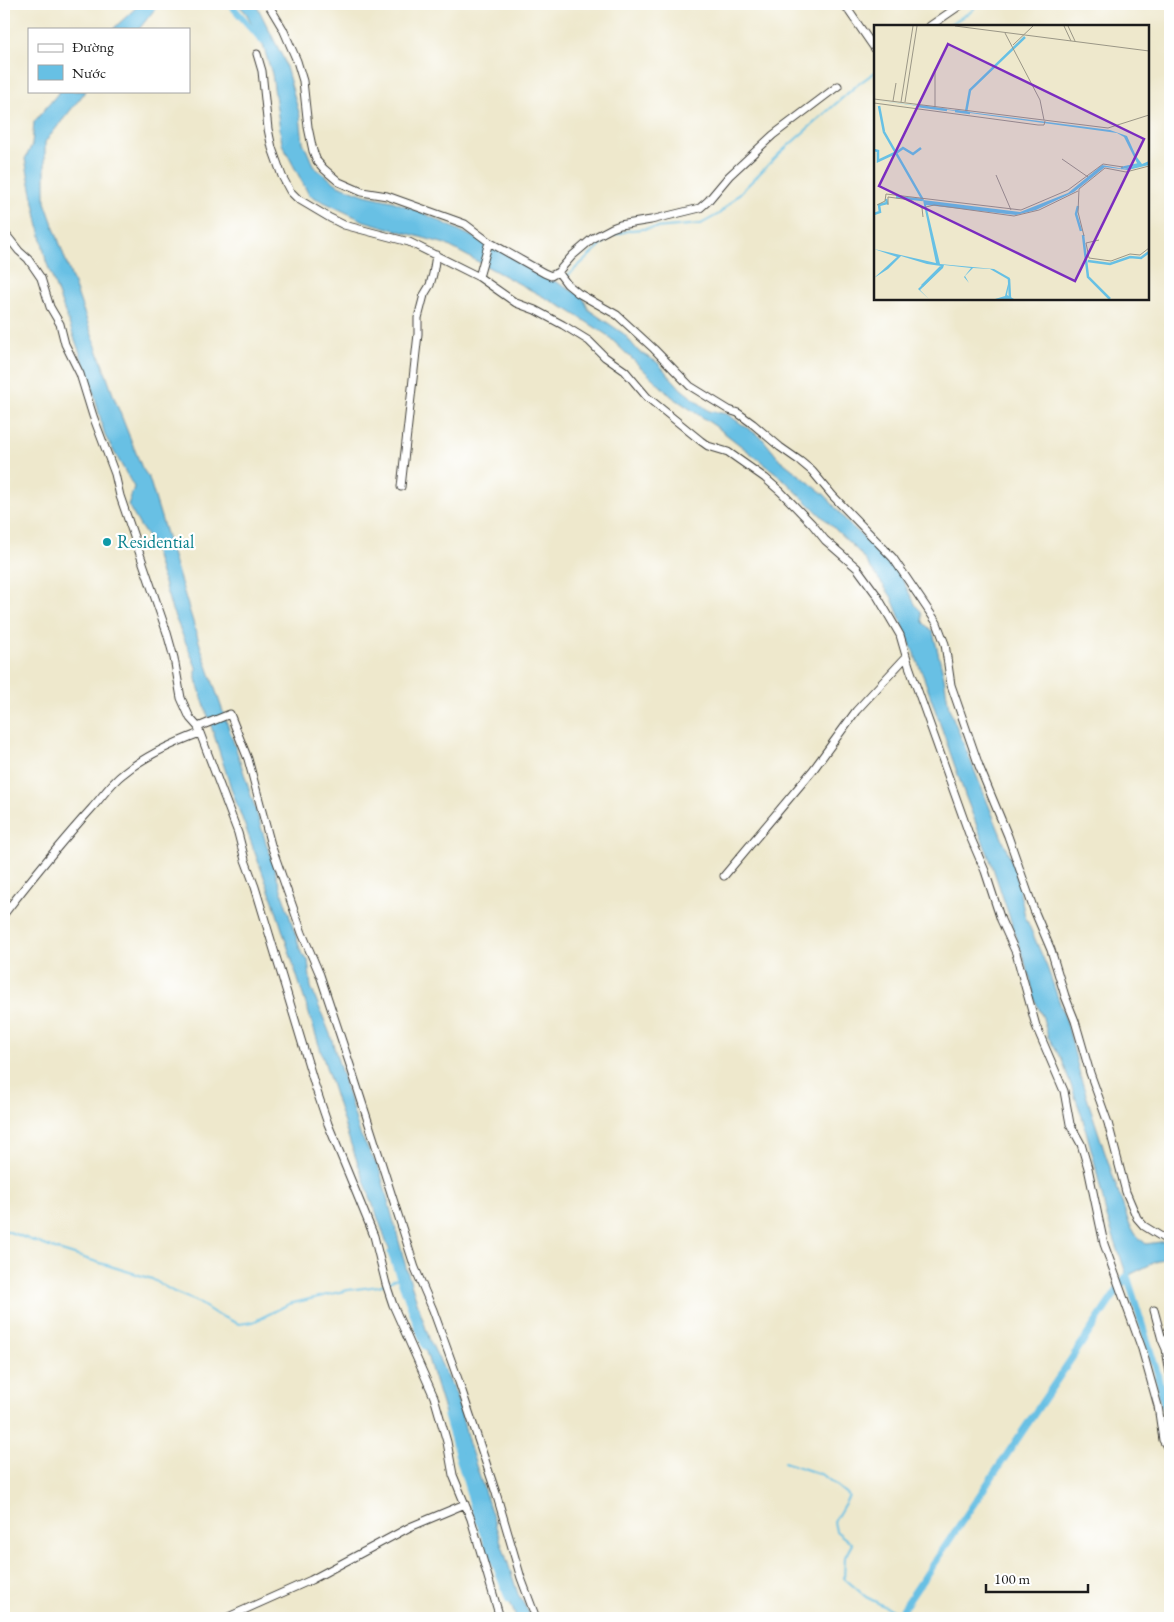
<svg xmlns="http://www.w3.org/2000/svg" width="1174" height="1622" viewBox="0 0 1174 1622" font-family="'EB Garamond',serif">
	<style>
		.water { fill: #67c0e4; stroke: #426e80 }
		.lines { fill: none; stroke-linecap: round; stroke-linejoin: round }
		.stream { stroke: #67c0e4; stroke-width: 2 }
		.canal { stroke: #67c0e4; stroke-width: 7 }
		.minor-casing { stroke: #3c3b36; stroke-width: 9 }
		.minor { stroke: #fff; stroke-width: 7 }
		.culture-dot { fill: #0f9aa8; stroke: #fff; stroke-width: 2 }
		.labels { text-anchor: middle; stroke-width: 4.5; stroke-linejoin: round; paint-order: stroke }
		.culture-label { font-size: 18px; fill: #0d838f; stroke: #fff; text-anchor: start }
		.inset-river { fill: none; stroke: #67c0e4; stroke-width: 2.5 }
		.inset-road { fill: none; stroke: #9a9686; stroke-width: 1 }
		.view { fill: #7b2cbf; fill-opacity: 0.15; stroke: #7b2cbf; stroke-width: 2.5 }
		.inset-edge { fill: none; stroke: #1c1c1c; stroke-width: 2.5 }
	</style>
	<rect width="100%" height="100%" fill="#fff"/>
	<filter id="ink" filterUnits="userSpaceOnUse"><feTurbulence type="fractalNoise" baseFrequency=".02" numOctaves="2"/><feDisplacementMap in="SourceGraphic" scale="10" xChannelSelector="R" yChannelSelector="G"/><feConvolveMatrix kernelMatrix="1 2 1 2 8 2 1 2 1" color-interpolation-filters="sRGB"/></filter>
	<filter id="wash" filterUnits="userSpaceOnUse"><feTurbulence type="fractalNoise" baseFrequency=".0096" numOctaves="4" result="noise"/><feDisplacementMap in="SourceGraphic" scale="20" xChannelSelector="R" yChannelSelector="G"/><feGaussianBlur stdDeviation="1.12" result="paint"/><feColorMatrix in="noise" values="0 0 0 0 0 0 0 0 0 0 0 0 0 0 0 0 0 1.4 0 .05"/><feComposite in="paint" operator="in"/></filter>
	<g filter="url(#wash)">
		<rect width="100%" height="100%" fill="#eee8cc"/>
		<!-- water -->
		<path class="water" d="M140,4h19l-20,25h-26z
			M238,4h16l4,4 26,52 16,56 3,26 11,25 24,18 27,10 27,6 31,12 81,39 37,22 41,22 7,14 35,24 15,18 18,10 24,27 28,22 18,3 35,24 17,21 46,36 24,29 26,23 21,20 20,39 5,5 2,11 10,10 11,45 5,31 66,162 10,46 22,51 20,56 14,56 23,71 25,73 7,12 10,9 21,-3 3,-3v17l-43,21 -20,-58 -12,-54 -13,-48 -20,-56 -14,-23 -5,-19 -9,-20 -4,-20 -38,-113 -27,-70 -41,-117 -33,-82 -32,-44 -78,-75 -63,-49 -47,-32 -64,-61 -39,-25 -123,-66 -81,-23 -55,-26 -27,-51 -10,-70 -10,-32 -16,-29z
			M60,91h26l-41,51v60l70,198 27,68 7,10 52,170 38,110 63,197 6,5 3,27 19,47 30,100 20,37 27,100 23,70 26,53 13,50 49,150 14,24h-16l-42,-110 -52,-169 -73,-200 -76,-238 -40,-107 -37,-115v-12l-24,-57 -20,-67 -12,-17 -12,-21 6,-18 -29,-51 -13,-50 -46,-125 -21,-102 7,-14 2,-23z"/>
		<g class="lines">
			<!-- stream -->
			<path class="stream" d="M947,26l25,-15 5,-7
				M565,278l46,-42 20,-6 70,-6 18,-10 61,-61 77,-68 18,-13
				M4,1230l51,19 97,30 22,13 22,9 20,13 23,10 14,-2 36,-18 59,-14 31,-4 5,-2
				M389,1282l11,-5
				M784,1462l39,13 26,21 -15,26 2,9 16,13 -7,13 -1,21 22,19 34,17"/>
			<!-- canal -->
			<path class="canal" d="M230,4l33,37
				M391,1253l34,93
				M1127,1276l30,96 13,62
				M447,1416l27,92 35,92
				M897,1618l230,-342"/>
		</g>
	</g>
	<g filter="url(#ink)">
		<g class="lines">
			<!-- minor casing -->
			<g class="minor-casing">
				<path id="minor" d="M268,4l15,25 14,32 6,20 5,46 5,24 4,10 7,8 15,13 23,10 25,4 78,28 24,18 55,31 7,3 7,-4 14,-16 21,-18 19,-10 8,-3 31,-5 49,-12 8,-7 21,-25 44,-41 65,-49
					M844,4l31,45
					M930,26l32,-22
					M257,54l5,17 6,58 4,19 10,28 8,15 8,8 32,19 14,7 65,17 70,35 37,26 19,7 28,15 26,16 16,16 20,14 22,26 54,44 7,5 20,6 37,26 16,14 31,32 13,16 32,28 19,26 24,41 9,31 60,168 16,37 16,49 15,33 20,73 28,65 6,33 11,20 7,24 16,76 38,105 16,57 5,34 7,12
					M4,232l15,19 9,8 13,19 9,29 10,17 5,20 15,30 13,42 22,58 5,22 47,137 7,25 7,40 9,20 8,9 2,6 38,100 7,27 10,27 60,199 13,38 46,112 12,48 7,21 41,92 13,45 6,33 18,44 29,99
					M558,272l9,12 11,9 39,22 37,34 36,37 39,24 9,3 15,11 27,23 20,14 12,10 21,25 60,62 44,65 8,21 6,41 28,81 29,70 26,74 17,40 14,46 10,25 15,52 18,50 18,69 11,26 7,8 21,13 5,8
					M479,277l10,-35
					M401,487l17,-153v-16l6,-23 6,-10 3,-11 3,-19
					M198,727l32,-13 18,45 23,86 31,88 18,42 31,93 64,200 18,42 26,72 37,111 25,85 15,40
					M724,876l89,-106 43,-59 50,-54
					M4,914c28,-36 57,-72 88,-106 10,-11 19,-25 31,-34 23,-19 50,-31 77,-41
					M1154,1310l8,30 4,9
					M1170,1333l-4,16 4,24
					M226,1618l85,-38 99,-53 55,-23"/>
			</g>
			<!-- minor -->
			<use href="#minor" class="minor"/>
		</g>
	</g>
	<!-- markers -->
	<circle class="culture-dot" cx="107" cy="542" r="5"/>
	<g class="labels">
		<!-- culture labels -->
		<g class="culture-label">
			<text x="117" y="548">Residential</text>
		</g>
	</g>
	<!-- overview -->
	<g transform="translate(874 25)">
		<rect width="275" height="275" fill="#eee8cc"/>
		<path d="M0,75l236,30 17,6 9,20 6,8 7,-3v4l-21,5 -23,-3 -31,25 -38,18 -20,5 -90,-10 14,59 54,5 16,9 -3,17 7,4h-19l10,-3 4,-16 -19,-11 -17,-1 -8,8 4,7 -5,-6 7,-9 -27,-3 -1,3 -23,22 9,9 -11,-10 23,-23 -14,-2 -26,-8 -13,13 -14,9 23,-21 -23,-8 62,14 -13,-63 97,12 48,-19 34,-28 22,4 14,-4 -14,-28 -7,-4z" fill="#67c0e4"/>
		<path class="inset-river" d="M5,81l5,26 39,68M44,81l29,4M81,86l15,2M92,87l4,-22 55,-53M0,125l4,1v10l17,-8M22,128l7,-5 10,6 8,-6M247,143l19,-4M22,172l27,3M204,181l-2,8 5,17M0,189l6,-2 -1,-7 8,-2 -1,-4M209,210l5,42 22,22M214,236l22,3 20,-7 11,1 8,-6M135,254l1,20M48,261l19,-19"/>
		<path class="inset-road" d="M81,1l194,25M190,1l7,15M194,1l7,15M131,8l35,67 4,20M139,20l20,-19M0,74l234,29 41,-13M19,76l3,-18M27,77l12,-76M31,77l12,-76M0,78l164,22h6l1,-4M61,82v-38M188,134l26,18M122,150l15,35M3,180l8,-4 1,-7 135,16 47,-20 35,-26 20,3M14,180v-8l23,3 11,8 1,9M48,183l12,-3 80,11 25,-6 39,-19M210,211l-6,-24 1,-23 26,-21 21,4 23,-6M225,215l-13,3 3,15 22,3 19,-7 10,1 9,-7"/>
		<path class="view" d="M74,19l196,95 -69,142 -196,-95z"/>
		<rect width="275" height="275" class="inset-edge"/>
	</g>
	<!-- margin -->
	<rect width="1174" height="1622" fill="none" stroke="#fff" stroke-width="20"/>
	<!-- legend -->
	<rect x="28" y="28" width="162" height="65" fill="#ffffff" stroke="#a4a4a4"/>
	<rect x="38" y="44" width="25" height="8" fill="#ffffff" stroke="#a4a4a4"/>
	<text x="72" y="52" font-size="15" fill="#1c1c1c">Đường</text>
	<rect x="38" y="65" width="25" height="15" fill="#67c0e4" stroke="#a4a4a4"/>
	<text x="72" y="78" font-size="15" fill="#1c1c1c">Nước</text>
	<!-- scale -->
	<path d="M986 1584v8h102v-8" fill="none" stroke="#1c1c1c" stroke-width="2.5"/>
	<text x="994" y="1584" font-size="15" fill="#1c1c1c" stroke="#ffffff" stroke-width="4" paint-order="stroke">100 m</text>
</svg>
